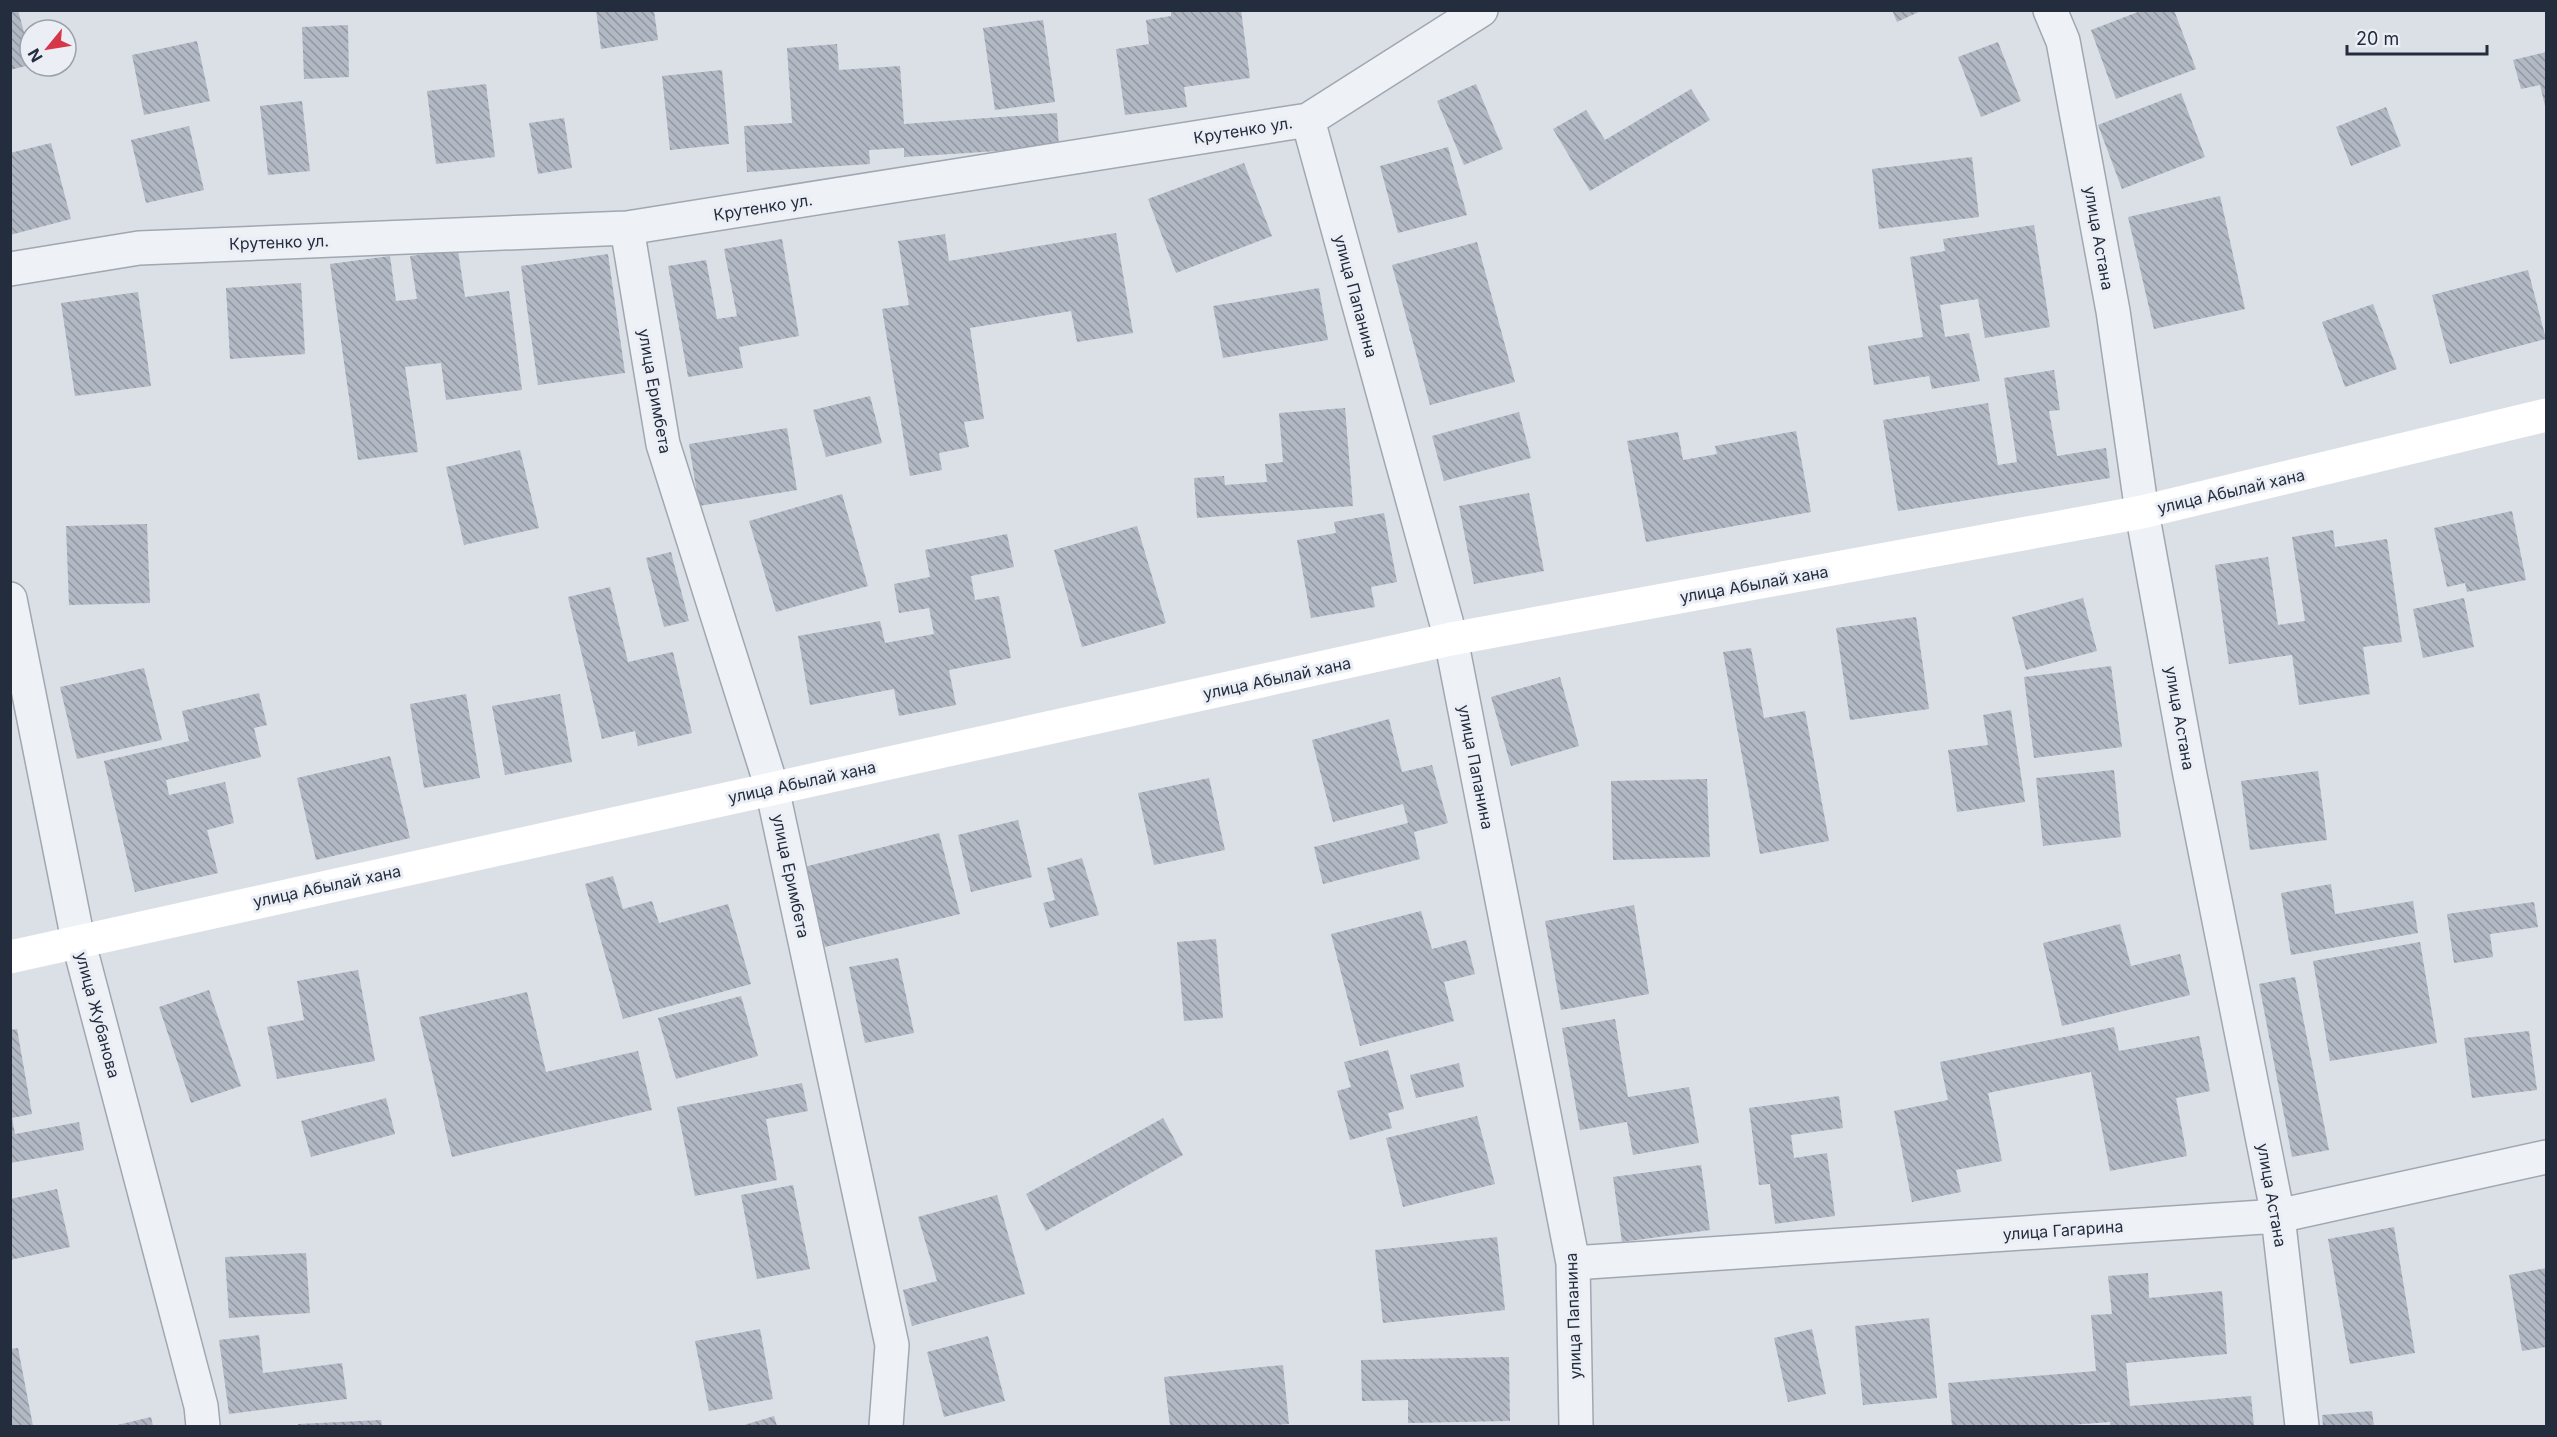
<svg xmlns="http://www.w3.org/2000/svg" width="2557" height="1437" viewBox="0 0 2557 1437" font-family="Inter,sans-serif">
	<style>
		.building { fill: url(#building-back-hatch) }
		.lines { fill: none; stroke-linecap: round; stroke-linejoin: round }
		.street-casing { stroke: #a0a7b1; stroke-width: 36 }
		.street { stroke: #eef1f5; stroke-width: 33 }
		.secondary { stroke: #fff; stroke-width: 33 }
		.labels { text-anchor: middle; stroke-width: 6; stroke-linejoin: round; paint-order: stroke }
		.street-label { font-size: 16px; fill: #242d3e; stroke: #ebeff5 }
	</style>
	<defs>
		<pattern id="building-back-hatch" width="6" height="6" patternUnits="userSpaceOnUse" patternTransform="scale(1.5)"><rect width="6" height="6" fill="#b2b9c4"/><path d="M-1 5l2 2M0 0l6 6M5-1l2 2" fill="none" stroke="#9197a1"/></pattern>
	</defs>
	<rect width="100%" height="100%" fill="#dbe0e7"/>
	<!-- building -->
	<path class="building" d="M10,10h8l12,44v11l-20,5z
		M596,10h58l4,30 -57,9z
		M1171,10h70l9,68 -66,9 3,20 -62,8 -9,-66 33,-5 -3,-24 25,-4z
		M1892,10h31l-26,12z
		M2143,10h31l22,59 -80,30 -25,-69z
		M1043,20l12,82 -60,8 -12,-82z
		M348,25l1,52 -45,2 -2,-52z
		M197,41l13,60 -66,14 -12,-60z
		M1998,42l23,59 -40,16 -23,-60z
		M837,44l2,26 61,-4 4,58 153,-11 2,34 -155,10v-9l-35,2 1,14 -123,8 -3,-46 48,-3 -5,-75z
		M2546,52v58l-6,-25 -19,4 -8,-29z
		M722,70l7,74 -59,6 -8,-74z
		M486,84l9,73 -59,7 -9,-73z
		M1476,84l27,65 -39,16 -27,-64z
		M1691,89l19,31 -120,71 -37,-62 33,-19 19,30z
		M2181,93l24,64 -83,32 -24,-64z
		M302,101l8,70 -42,4 -8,-69z
		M2386,107l15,39 -50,20 -15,-39z
		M564,118l8,50 -34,6 -9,-51z
		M189,126l15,64 -58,13 -15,-63z
		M51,143l20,76 -61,16v-82z
		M1448,147l19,68 -69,18 -18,-67z
		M1972,157l7,60 -100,12 -7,-60z
		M1244,163l28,73 -96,37 -28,-74z
		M2220,196l25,113 -91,20 -26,-112z
		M2034,225l16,102 -65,11 -7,-39 -38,6 5,32 24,-4 11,48 -48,8 -3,-13 -55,9 -6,-39 55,-9 -13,-80 35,-6 -2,-12z
		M1116,233l17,100 -56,9 -6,-31 -101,17 14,91 -20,3 5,25 -30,6 3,17 -32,6 -28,-167 27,-4 -11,-64 47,-7 4,27z
		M782,239l17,97 -60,11 4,21 -55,9 -20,-111 38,-6 11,59 20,-3 -13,-67z
		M1477,242l38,140 -85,23 -38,-140z
		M458,250l7,47 44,-6 13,99 -76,10 -5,-37 -36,4 13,85 -60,8 -28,-196 60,-8 6,45 21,-2 -7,-43z
		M608,254l17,119 -87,12 -17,-119z
		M2528,270l18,69 -96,25 -18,-69z
		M301,283l4,71 -75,5 -4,-71z
		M1319,288l9,52 -105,18 -10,-52z
		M138,292l13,94 -76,10 -14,-93z
		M2373,304l24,65 -52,18 -23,-65z
		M2054,370l6,40 -11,1 8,45 49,-8 4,30 -212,33 -15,-91 105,-17 10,62 19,-3 -13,-84z
		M870,396l12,47 -56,14 -13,-47z
		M1345,408l8,98 -156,12 -3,-40 30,-2 1,9 42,-3 -2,-18 18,-2 -4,-49z
		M1519,412l12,46 -87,23 -12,-45z
		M787,428l10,62 -98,16 -10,-62z
		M1796,431l15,81 -165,30 -19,-101 51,-9 5,28 34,-6 -2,-8z
		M520,450l19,78 -75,17 -18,-78z
		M1529,493l15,78 -70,13 -15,-78z
		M842,494l26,92 -92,26 -27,-91z
		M2512,511l14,69 -59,12 -2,-9 -18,4 -13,-59z
		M1384,513l13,69 -26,5 4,20 -64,11 -14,-78 39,-7 -2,-11z
		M147,524l3,79 -81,2 -3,-79z
		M1137,526l29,97 -84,24 -28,-97z
		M2333,530l2,17 52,-8 15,103 -39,5 7,47 -71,11 -7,-50 -63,9 -14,-99 53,-8 10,68 27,-4 -13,-84z
		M1007,534l7,33 -43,9 4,24 24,-4 12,62 -62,12 7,35 -57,11 -5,-27 -84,16 -12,-69 82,-15 5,22 49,-9 -5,-26 -30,5 -5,-29 36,-7 -5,-27z
		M671,552l18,69 -25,6 -18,-69z
		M610,587l18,75 45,-10 19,81 -54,13 -3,-15 -33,8 -34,-142z
		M2083,598l14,53 -71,19 -14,-53z
		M2464,598l10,49 -51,11 -10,-49z
		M1916,617l13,92 -79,11 -14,-92z
		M1751,648l13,70 41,-7 24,130 -69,13 -37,-202z
		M2111,666l11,81 -88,11 -10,-81z
		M144,668l18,72 -85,19 -17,-72z
		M1560,677l19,69 -68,20 -20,-69z
		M259,693l8,32 -13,3 7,29 -95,23 3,15 56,-13 9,41 -27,7 11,43 -83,19 -31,-131 85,-20 -7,-30z
		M466,694l14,84 -56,10 -14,-84z
		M560,694l12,68 -67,13 -13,-69z
		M2011,710l14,92 -68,10 -9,-62 40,-5 -5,-30z
		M1389,719l13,53 30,-7 16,58 -34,9 6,27 -97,25 -9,-37 94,-24 -5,-19 -70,18 -21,-82z
		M390,756l20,82 -94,22 -19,-82z
		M2114,770l7,67 -78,9 -7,-68z
		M2318,771l9,69 -77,10 -9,-69z
		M1209,778l16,72 -71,15 -16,-72z
		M1707,779l3,78 -97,3 -2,-79z
		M1018,820l14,57 -61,15 -13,-57z
		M939,833l21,81 -135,33 -21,-80z
		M1082,858l17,57 -49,13 -7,-25 12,-3 -8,-32z
		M613,876l10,33 29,-8 7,22 69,-19 23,80 -128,35 -38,-135z
		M2331,884l4,30 78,-13 5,32 -127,22 -10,-62z
		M2534,902l4,25 -48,7 3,23 -39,6 -7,-49z
		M1634,905l15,89 -88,16 -16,-89z
		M1421,911l11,38 34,-9 9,34 -31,8 10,39 -94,25 -29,-112z
		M2120,924l11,42 49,-12 10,41 -128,31 -19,-83z
		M1216,939l7,79 -39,3 -7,-79z
		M2420,942l17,101 -107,18 -17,-100z
		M898,958l16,75 -49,10 -16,-76z
		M358,970l17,91 -98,18 -10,-52 37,-7 -7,-39z
		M2295,977l34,173 -37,7 -33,-173z
		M209,990l32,96 -50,17 -32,-96z
		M527,992l19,80 92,-21 14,59 -200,47 -33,-140z
		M741,996l17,60 -82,23 -18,-61z
		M1615,1019l13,78 61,-10 10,56 -66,12 -6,-33 -47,8 -18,-102z
		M2114,1027l5,24 80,-15 11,55 -34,7 11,58 -77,15 -19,-99 -103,21 14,68 -46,9 5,22 -49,10 -18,-91 54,-11 -8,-38z
		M17,1029l15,85 -20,4 3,16 64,-12 5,28 -74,13v-133z
		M2529,1031l8,59 -65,8 -8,-60z
		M1388,1050l16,59 -16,4 4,15 -42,12 -13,-49 14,-4 -7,-25z
		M1459,1063l5,24 -48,11 -6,-23z
		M802,1083l6,28 -42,8 11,61 -82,16 -18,-89z
		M1839,1096l4,32 -52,7 3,23 33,-5 8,63 -60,8 -5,-40 -11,1 -10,-77z
		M386,1098l9,36 -84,23 -10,-36z
		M1477,1116l18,68 -92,23 -17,-69z
		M1163,1118l20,37 -137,76 -20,-37z
		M1701,1165l9,65 -88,12 -9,-65z
		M793,1185l17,84 -53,10 -16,-84z
		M57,1189l13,58 -60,13v-61z
		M997,1195l28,99 -113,32 -9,-36 34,-9 -19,-64z
		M2394,1227l21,126 -65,11 -22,-125z
		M1497,1237l8,73 -122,13 -8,-73z
		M306,1253l4,60 -81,5 -4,-61z
		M2546,1268v79l-24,4 -13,-76z
		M2148,1273l1,25 73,-7 5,63 -101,9 4,43 121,-10 3,30h-144v-4l-51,4h-107l-4,-43 148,-12 -5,-56 21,-1 -4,-38z
		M1929,1318l8,80 -74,7 -8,-79z
		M760,1329l13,70 -64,12 -14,-70z
		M1812,1329l14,65 -38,8 -14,-64z
		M259,1335l4,38 79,-10 5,36 -118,15 -10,-74z
		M988,1336l17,65 -61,16 -17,-65z
		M18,1348l15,78h-23v-77z
		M1509,1357l1,64 -102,2v-23l-46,1 -1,-41z
		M1283,1365l6,59 -25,2h-94l-6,-49z
		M2372,1411l2,15h-51l-1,-11z
		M774,1416l3,10h-36z
		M151,1417l2,9h-40z
		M381,1420l1,6h-84v-2z"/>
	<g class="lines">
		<!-- street casing -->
		<g class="street-casing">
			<path id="street" d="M2050,10l13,31 50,270 29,201 47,258 89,446 24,210
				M1308,120l143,519 122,624 3,163
				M627,228l36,216 109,344 120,557 -6,81
				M10,269l129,-21 488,-20 681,-108 173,-110
				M10,599l68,341 123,466 2,20
				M1573,1263l705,-47 268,-59"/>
		</g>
		<!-- street -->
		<use href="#street" class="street"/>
		<!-- secondary -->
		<path class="secondary" d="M10,957l1441,-318 691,-127 404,-97"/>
	</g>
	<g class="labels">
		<!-- street labels -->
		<g class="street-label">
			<text transform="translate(1243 130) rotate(-9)" y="6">Крутенко ул.</text>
			<text transform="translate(763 207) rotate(-9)" y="6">Крутенко ул.</text>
			<text transform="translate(2099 238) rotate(80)" y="6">улица Астана</text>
			<text transform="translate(279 242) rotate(-2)" y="6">Крутенко ул.</text>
			<text transform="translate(1356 296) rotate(75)" y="6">улица Папанина</text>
			<text transform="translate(655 391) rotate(80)" y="6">улица Еримбета</text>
			<text transform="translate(2231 491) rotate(-13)" y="6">улица Абылай хана</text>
			<text transform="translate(1754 584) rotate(-10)" y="6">улица Абылай хана</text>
			<text transform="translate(1277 678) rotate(-12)" y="6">улица Абылай хана</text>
			<text transform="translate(2180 718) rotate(80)" y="6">улица Астана</text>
			<text transform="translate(1476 767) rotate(79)" y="6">улица Папанина</text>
			<text transform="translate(802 782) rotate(-12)" y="6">улица Абылай хана</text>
			<text transform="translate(791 876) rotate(78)" y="6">улица Еримбета</text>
			<text transform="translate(327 886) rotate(-12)" y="6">улица Абылай хана</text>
			<text transform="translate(98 1015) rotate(75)" y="6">улица Жубанова</text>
			<text transform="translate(2272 1195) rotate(80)" y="6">улица Астана</text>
			<text transform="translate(2063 1230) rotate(-4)" y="6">улица Гагарина</text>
			<text transform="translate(1573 1316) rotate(-92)" y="6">улица Папанина</text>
		</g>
	</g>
	<!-- border -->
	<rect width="2557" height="1437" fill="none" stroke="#242d3e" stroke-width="24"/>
	<!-- north arrow -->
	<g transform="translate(48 48) rotate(240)"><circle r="28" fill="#ebeff5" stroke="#9ba1ac" stroke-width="1.5"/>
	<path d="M0-4.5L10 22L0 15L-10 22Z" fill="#d73649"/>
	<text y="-9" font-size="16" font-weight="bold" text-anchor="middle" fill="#242d3e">N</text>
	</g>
	<!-- scale -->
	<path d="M2347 45v9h140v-9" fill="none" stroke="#242d3e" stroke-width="3"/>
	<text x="2356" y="45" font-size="18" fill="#242d3e" stroke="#ebeff5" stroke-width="4.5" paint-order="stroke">20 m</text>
</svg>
